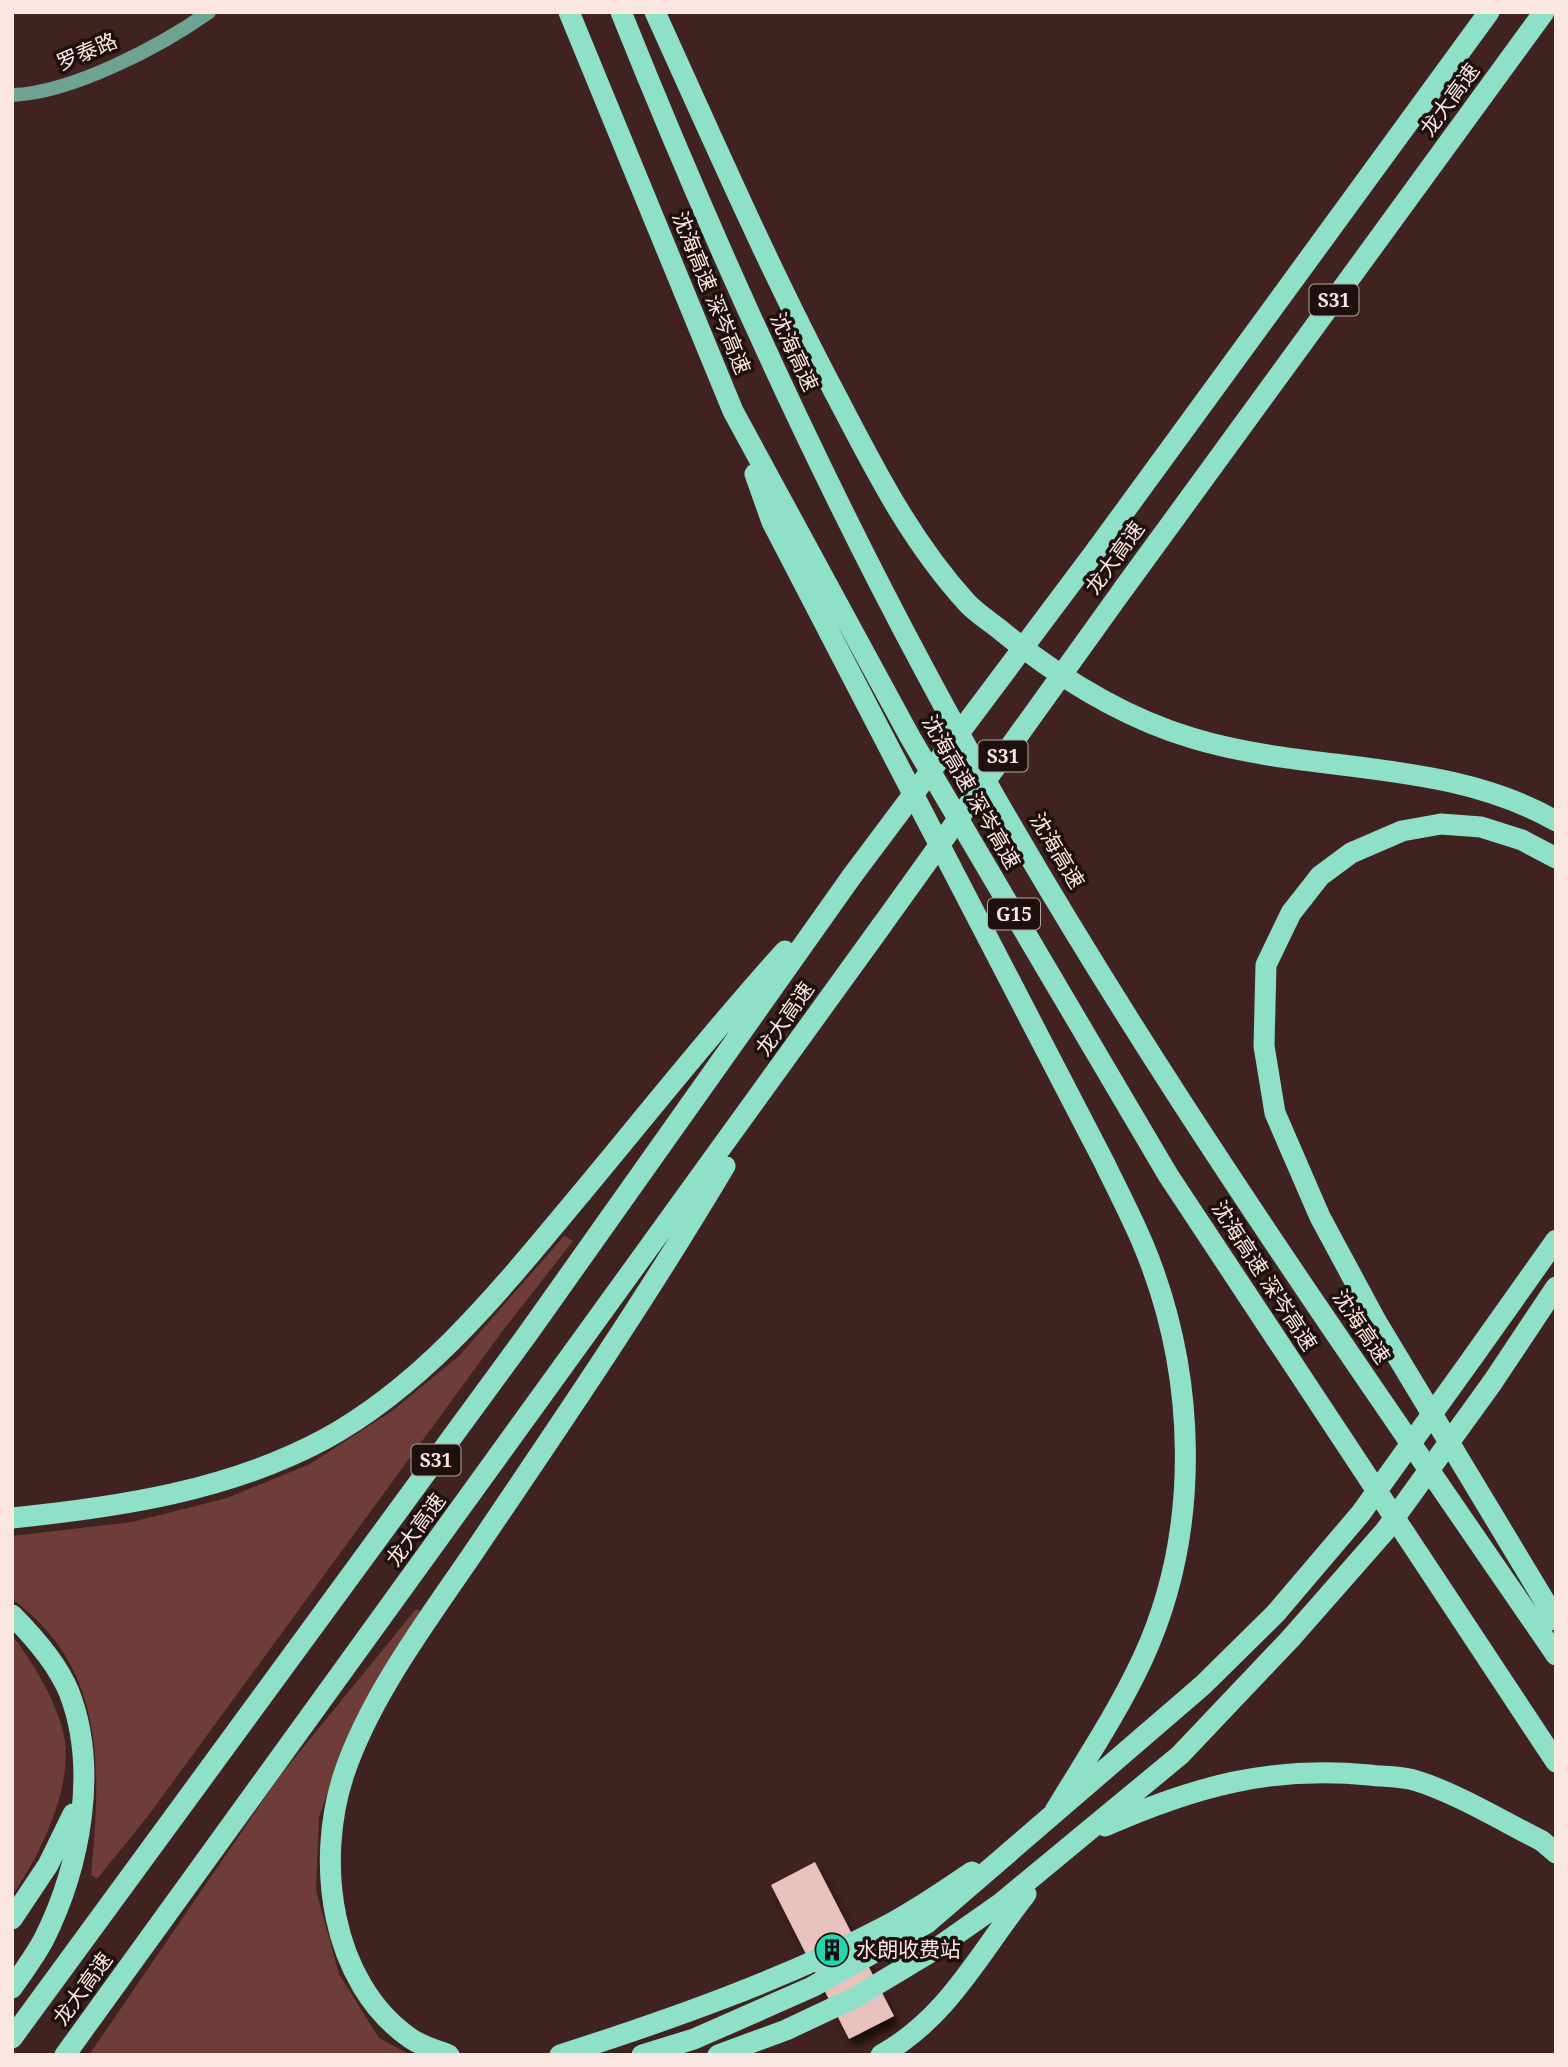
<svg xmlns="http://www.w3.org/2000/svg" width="1568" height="2067" viewBox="0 0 1568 2067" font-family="'Noto Serif','Noto Sans SC',serif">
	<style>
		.green { fill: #6e3c39 }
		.building { fill: #e9c1bd; filter: url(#shadow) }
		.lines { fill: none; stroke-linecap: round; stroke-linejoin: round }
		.secondary { stroke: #6ea292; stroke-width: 14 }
		.highway { stroke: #8ee1c8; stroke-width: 21 }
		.highway-bridge { stroke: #8ee1c8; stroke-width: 21 }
		.labels { text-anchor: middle; stroke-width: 7; stroke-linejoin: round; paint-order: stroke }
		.shield { fill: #1d100f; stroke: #b8a6a4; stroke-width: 2 }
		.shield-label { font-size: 19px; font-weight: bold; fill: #fbe6e4 }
		.street-label { font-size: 21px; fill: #fbe6e4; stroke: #1d100f }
		.poi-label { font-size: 21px; fill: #fbe6e4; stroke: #1d100f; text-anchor: start }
	</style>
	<defs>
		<filter id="shadow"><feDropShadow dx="4.5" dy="8" stdDeviation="3.5" flood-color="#0009"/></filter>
	</defs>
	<rect width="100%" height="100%" fill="#402220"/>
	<!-- green -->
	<path class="green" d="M564,1236l9,5 -69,88 -356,487 -51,63 -6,-4c10,-106 16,-206 -79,-276v-63l120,-14 95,-24 83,-34 82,-53 67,-55z
		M416,1609l5,2 -73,125 -29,81 -3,73 23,84 40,64 32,17h-322l190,-278z
		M12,1636c9,9 15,21 22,31 13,21 27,49 31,74 6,51 -25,114 -53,155z"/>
	<!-- building -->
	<path class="building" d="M815,1862l79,154 -45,23 -78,-154z"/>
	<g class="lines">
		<!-- secondary -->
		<path class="secondary" d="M12,95c60,-2 149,-49 197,-83"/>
		<!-- highway -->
		<path class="highway" d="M569,12l164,399 177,326 258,438 388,587
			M621,12c90,224 189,444 303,657 184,345 412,664 632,986
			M655,12c59,130 116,261 183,387 38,73 74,144 130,205 11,11 24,19 36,29 57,46 118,84 188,105 118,36 255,20 364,83
			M755,474l17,48 332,640c13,27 27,54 39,82 54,129 59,286 0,414 -25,54 -58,103 -88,153
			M1097,549l392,-537
			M1124,588l420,-576
			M1556,858l-34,-18 -41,-13 -40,-3 -39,7 -51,22 -31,23 -29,37 -25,52 -2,81 11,67 45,104 56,104 180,299
			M1473,1357l83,-117
			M1492,1383l64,-96
			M12,1518c107,-11 215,-27 311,-78 98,-53 171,-142 241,-226 74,-88 144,-178 221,-263
			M12,1615c21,21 45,48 57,77 30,77 11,175 -25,247 -9,17 -21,33 -32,49
			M1105,1826c88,-39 167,-61 264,-51 15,2 33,1 48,6 39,12 87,41 125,60l14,12
			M12,1919l36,-54 25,-51
			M12,2038l517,-706 323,-456
			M65,2055l817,-1130
			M449,2055c-13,-5 -28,-9 -39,-17 -80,-56 -95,-177 -66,-264 28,-84 93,-166 142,-240 82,-121 164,-242 239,-368
			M560,2055c106,-34 223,-75 322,-127 32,-16 61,-37 90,-56
			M642,2055l52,-16 118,-52 115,-64 276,-238 73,-72
			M718,2055l68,-25 70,-33 78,-47 67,-47 179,-148 111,-117
			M881,2055c67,-37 99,-103 145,-161"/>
		<!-- highway-bridge -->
		<path class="highway-bridge" d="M852,876l245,-327
			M882,925l242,-337
			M1276,1613l85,-100 112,-156
			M1291,1638l94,-107 107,-148"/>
	</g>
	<!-- icons -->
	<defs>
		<g id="building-disc" transform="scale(1.75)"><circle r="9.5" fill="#22d5af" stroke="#1d100f"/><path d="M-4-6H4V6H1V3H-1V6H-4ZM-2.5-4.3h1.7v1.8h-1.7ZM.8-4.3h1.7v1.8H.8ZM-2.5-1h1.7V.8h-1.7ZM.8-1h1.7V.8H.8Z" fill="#111"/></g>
	</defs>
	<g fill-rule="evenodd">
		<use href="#building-disc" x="832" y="1950"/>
	</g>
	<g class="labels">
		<!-- shield labels -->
		<g class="shield">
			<rect x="1309.5" y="284.5" width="49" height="31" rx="5"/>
			<rect x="978.5" y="740.5" width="49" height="31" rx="5"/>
			<rect x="988" y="898.5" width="52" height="31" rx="5"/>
			<rect x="411.5" y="1444.5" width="49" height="31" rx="5"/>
		</g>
		<g class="shield-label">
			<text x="1334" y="307">S31</text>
			<text x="1003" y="763">S31</text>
			<text x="1014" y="921">G15</text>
			<text x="436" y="1467">S31</text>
		</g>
		<!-- street labels -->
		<g class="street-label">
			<text transform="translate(87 52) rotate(-23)" y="7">罗泰路</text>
			<text transform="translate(1450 100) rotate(-54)" y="7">龙大高速</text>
			<text transform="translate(711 293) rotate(68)" y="7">沈海高速 深岑高速</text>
			<text transform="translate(794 352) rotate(65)" y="7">沈海高速</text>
			<text transform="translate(1115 558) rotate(-54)" y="7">龙大高速</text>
			<text transform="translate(971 792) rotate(60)" y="7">沈海高速 深岑高速</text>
			<text transform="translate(1057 851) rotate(59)" y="7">沈海高速</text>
			<text transform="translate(785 1019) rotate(-55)" y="7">龙大高速</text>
			<text transform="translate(1264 1276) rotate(57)" y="7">沈海高速 深岑高速</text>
			<text transform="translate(1361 1327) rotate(56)" y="7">沈海高速</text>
			<text transform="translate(416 1530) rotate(-54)" y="7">龙大高速</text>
			<text transform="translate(83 1989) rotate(-54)" y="7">龙大高速</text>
		</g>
		<!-- poi labels -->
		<g class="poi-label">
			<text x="856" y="1957">水朗收费站</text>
		</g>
	</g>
	<!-- border -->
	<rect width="1568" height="2067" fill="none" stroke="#fbe6e4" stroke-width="28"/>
</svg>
